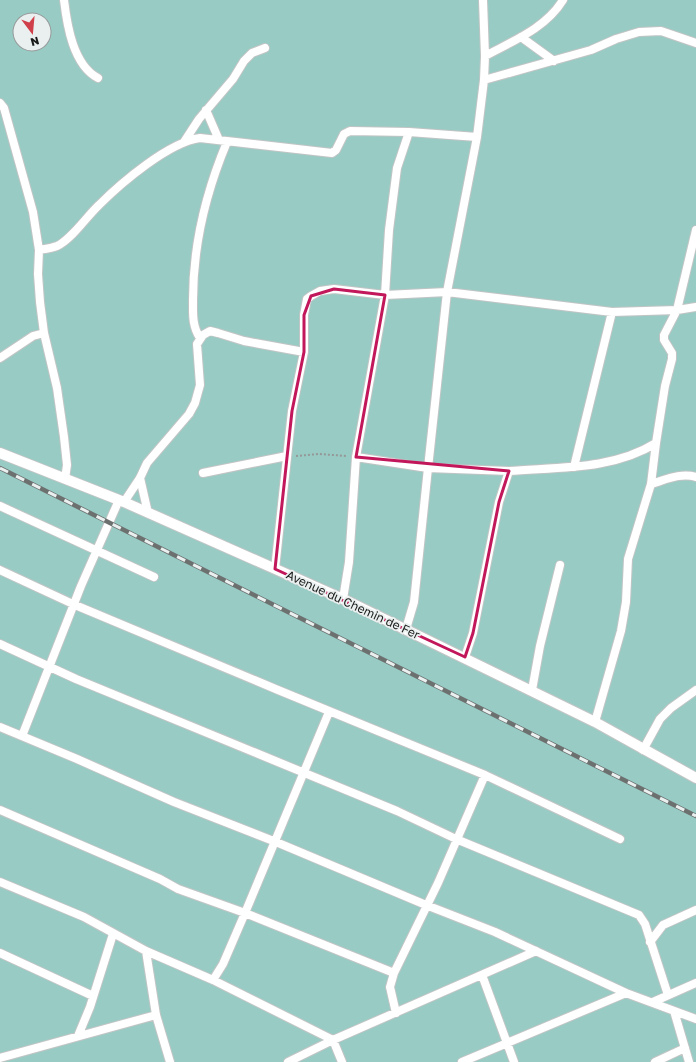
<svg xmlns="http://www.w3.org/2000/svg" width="696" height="1062" viewBox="0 0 696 1062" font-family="'Golos Text',sans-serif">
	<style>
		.green { fill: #99cbc5; fill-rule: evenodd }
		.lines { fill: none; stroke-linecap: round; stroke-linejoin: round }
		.minor-casing { stroke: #c0c5c4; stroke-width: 10 }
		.tertiary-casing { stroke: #c0c5c4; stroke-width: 12 }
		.path { stroke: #949897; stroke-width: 2; stroke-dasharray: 2 2; stroke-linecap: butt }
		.minor { stroke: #fff; stroke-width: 8 }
		.tertiary { stroke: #fff; stroke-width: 10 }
		.rail-casing { stroke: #6c706f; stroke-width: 4.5 }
		.rail { stroke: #eaf0ef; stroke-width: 3; stroke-dasharray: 9; stroke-linecap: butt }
		.marked { fill: none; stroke: #c2185b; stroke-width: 3; stroke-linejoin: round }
		.labels { text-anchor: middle; stroke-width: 3.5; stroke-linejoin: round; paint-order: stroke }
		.street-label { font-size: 12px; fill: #191b1a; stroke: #eaf0ef }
	</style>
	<rect width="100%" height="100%" fill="#eaf0ef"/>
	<!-- green -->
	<path class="green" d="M0,0h696v1062h-696zM20,20h24v24h-24z"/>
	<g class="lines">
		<!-- minor casing -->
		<g class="minor-casing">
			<path id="minor" d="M64,0c3,25 9,65 34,78
				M483,0l2,56 -1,24 -7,57 -30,155 -19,176 81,3
				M521,37l33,24
				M485,56c28,-15 61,-28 78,-56
				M484,80l107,-30 25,-11 23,-7 22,-1 35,12
				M0,103l4,5 29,104 6,38 -1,24 2,28 4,31 13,55 7,49 3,28 -2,14
				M206,110l13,30
				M184,142l15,-23 34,-40 11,-18 8,-8 13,-5
				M39,250c6,-1 13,-2 18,-4 14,-6 30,-30 42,-41 22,-22 70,-63 101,-67l132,15 4,-3 8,-16 6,-3 59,1 68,5
				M200,338c-8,-12 -7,-24 -7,-38 0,-55 13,-108 34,-158
				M0,358l33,-22 11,-3
				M356,457l72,11 -14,134 -8,27
				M574,467l38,-155
				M203,473l84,-17
				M140,478l8,35
				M651,484c14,-4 30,-12 45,-7
				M124,502l16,-24 7,-15 42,-49 6,-11 5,-18 -3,-41 6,-9 7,-4 8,2 26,8 60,11
				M0,506l154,71
				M275,569l17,-158 12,-59v-37l3,-16 4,-3 9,-5 14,-2 51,6 62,-3 165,20 65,-2 19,-3
				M0,570l75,35 203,85 207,85 135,64
				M343,599l6,-37 7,-105 29,-162 4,-65 8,-62 12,-36
				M0,644l76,35 321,132 59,28 183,76 6,9 23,71
				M465,657l8,-24 26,-131 10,-31c49,-4 104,-1 147,-28l9,-57 7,-27v-6l-8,-13v-5l13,-25 19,-80
				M532,690l8,-44 20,-81
				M595,722l26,-91 5,-29 2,-43 23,-75 5,-41
				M0,727l77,32 97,43 102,40 150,63 69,27 131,61 70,26
				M22,736l59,-150 38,-86
				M643,750l17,-31 11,-11 25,-18
				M0,810l160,69 18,10 67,24 149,60 44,-90 47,-108
				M0,882l84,35 62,34 67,29 120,60 9,22
				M650,942l13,-17 33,-15
				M146,951l10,64 14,47
				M0,953l93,43
				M394,973l-4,14 6,26
				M482,975l32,87
				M213,980l10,-16 22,-51 84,-201
				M653,1002l43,-19
				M674,1011l15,51
				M78,1036l12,-29 23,-73
				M0,1058l156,-43
				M288,1062l45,-22 203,-89
				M462,1062l164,-69
				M655,1062l30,-14"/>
		</g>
		<!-- tertiary casing -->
		<g class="tertiary-casing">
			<path id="tertiary" d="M0,453l124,49 219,97 252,123 101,56"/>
		</g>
		<!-- path -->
		<path class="path" d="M296,456l23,-2 28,2"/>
		<!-- minor -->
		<use href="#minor" class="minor"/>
		<!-- tertiary -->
		<use href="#tertiary" class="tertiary"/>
		<!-- rail casing -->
		<g class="rail-casing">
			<path id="rail" d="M0,468l696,348"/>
		</g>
		<!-- rail -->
		<use href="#rail" class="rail"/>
	</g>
	<!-- marked area -->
	<path class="marked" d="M334,289l51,6 -29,162 153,14 -10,31 -26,131 -8,24 -190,-88 17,-158 12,-59v-37l7,-19z"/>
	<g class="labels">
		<!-- street labels -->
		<g class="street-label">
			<text transform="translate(353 605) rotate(25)" y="4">Avenue du Chemin de Fer</text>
		</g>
	</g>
	<!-- north arrow -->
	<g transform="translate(32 32) rotate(164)"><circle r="19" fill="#eaf0ef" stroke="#969b9a"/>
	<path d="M0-3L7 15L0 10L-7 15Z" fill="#d0404a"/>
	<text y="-6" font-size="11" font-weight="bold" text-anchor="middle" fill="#191b1a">N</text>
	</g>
</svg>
